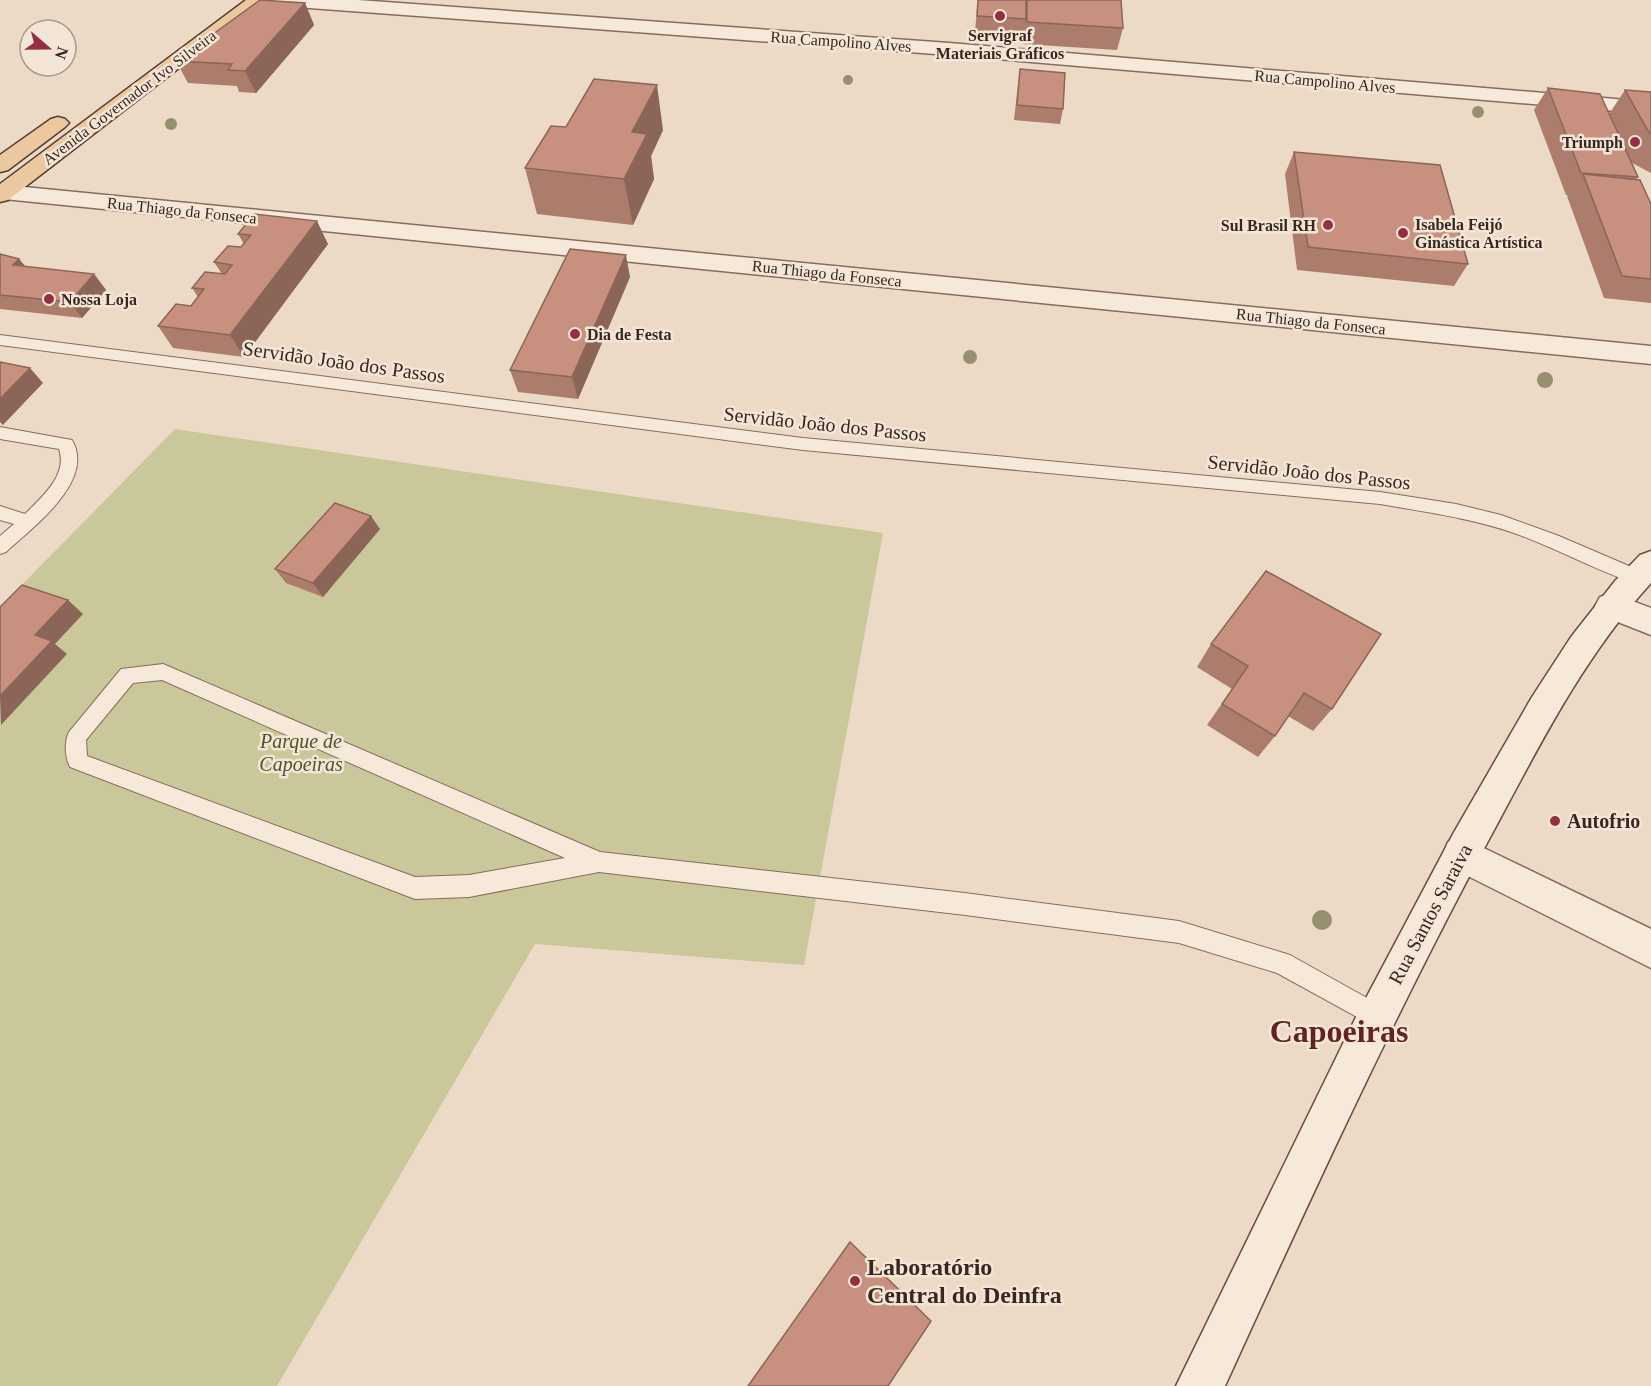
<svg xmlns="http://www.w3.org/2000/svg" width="1651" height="1386" viewBox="0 0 1651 1386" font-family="'Times New Roman',serif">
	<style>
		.green { fill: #cac79b }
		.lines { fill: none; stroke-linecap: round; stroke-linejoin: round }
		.lane-casing { stroke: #866c5d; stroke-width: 2 }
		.street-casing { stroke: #866c5d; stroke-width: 3 }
		.secondary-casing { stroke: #684d40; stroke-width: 3 }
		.primary-casing { stroke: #553b31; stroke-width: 3 }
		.lane { fill: #f7e9d9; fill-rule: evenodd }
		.street { fill: #f7e9d9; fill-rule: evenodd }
		.secondary { fill: #f7e9d9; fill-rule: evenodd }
		.primary { fill: #ecc8a1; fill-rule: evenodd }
		.tree { fill: #969070 }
		.wall { fill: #ac7c6d }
		.shaded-wall { fill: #8c6559 }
		.building { fill: #c8907f; stroke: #8c6559; stroke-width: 1.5 }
		.poi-dot { fill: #923042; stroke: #f4e6d6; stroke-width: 2 }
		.labels { text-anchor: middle; stroke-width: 5; stroke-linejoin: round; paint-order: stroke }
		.far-poi-label { font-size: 16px; font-weight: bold; fill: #372720; stroke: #f4e6d6; text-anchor: start }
		.far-street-label { font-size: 16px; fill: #372720; stroke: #f4e6d6 }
		.street-label { font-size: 20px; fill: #372720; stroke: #f4e6d6 }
		.park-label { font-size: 20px; font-style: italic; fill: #505328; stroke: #f4e6d6 }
		.poi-label { font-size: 20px; font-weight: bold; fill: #372720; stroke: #f4e6d6; text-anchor: start }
		.near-poi-label { font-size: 24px; font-weight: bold; fill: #372720; stroke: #f4e6d6; text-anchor: start }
		.near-district-label { font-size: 32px; font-weight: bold; fill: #622422; stroke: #f4e6d6 }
	</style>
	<rect width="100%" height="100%" fill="#ecdac7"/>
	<!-- green -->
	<path class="green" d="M175,429l708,104 -79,432 -269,-21 -258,442h-277v-779z"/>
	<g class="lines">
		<!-- lane casing -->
		<g class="lane-casing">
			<path id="lane" d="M0,335l803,103 577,54 76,12 45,11 58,21 84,36 3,5 -3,5 -6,2c-42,-14 -81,-36 -123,-51 -43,-15 -89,-21 -134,-29l-577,-54 -803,-105z
				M0,427l72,13c24,41 -39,87 -66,112l-6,2v-18l14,-12 -14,-4v-14l25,8c17,-17 43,-39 34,-65l-59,-10z
				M163,664l437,188 365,41 214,28 111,34 95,53 4,8 -4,8 -8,4 -100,-55 -98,-30 -214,-28 -366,-43 -130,25 -54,2 -345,-132c-5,-10 -6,-25 -1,-35l52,-63zM162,680l403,178 -96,17 -54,2 -328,-121 -1,-16 47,-57z"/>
		</g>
		<!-- street casing -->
		<g class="street-casing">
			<path id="street" d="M273,0h85l591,43 702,59v12l-702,-59 -667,-49 -7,-2z
				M4,185l1647,161v18l-1647,-165 -4,-1v-12z
				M1611,593l40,15v27l-51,-20 -5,-9 5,-9z
				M1461,837l190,92v39l-203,-102 -5,-12 5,-12z"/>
		</g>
		<!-- secondary casing -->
		<g class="secondary-casing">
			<path id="secondary" d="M1651,551v32c-66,72 -111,161 -157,247 -98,181 -184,369 -269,556h-49l181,-371 96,-181 79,-137 39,-60 44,-56 25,-26z"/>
		</g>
		<!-- primary casing -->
		<g class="primary-casing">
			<path id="primary" d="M246,0h21l-259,200 -8,2v-18z
				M58,117l7,2 4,4 -4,4 -57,43 -8,2v-17l51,-36z"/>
		</g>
		<!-- lane -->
		<use href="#lane" class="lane"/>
		<!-- street -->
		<use href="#street" class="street"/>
		<!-- secondary -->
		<use href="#secondary" class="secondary"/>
		<!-- primary -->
		<use href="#primary" class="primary"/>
	</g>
	<!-- trees -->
	<g class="tree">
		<circle cx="848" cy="80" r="5"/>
		<circle cx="1478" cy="112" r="6"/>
		<circle cx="171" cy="124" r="6"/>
		<circle cx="970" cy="357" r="7"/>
		<circle cx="1545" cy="380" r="8"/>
		<circle cx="1322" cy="920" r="10"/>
	</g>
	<!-- wall -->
	<path class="wall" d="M978,0h143l2,28 -6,22 -94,-6 1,-12 -1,2 -48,-3z
		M305,3l9,22 -58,68 -17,-1 -2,-6 -49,-3 -12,-22z
		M1020,69l43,40 -3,15 -46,-4 4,-36z
		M1548,88l61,26 16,-24 26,2v81l-19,-10 6,14 -2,3 15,24v99l-47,-5 -37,-102 1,-1h-2l-32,-85z
		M566,127l97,3 -12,26 3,23 -21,46 -96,-11 -12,-46z
		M1294,152l174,112 -14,22 -157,-16 -12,-96z
		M238,234l90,10 -84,113 -71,-9 -15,-22 33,-20 7,-9 -6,-9 30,-14 -8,-12 27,-15 3,-3z
		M0,254l19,5 7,8 68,7 12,16 -24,28 -82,-9z
		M630,277l-52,122 -60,-7 -8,-22z
		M380,529l-57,68 -37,-14 -11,-14z
		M1266,571l66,138 -19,22 -25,-15 -13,20 -17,21 -51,-32 25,-36 -35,-22 14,-23z"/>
	<!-- shaded-wall -->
	<path class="shaded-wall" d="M305,3l9,22 -58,68 -11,-22z
		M657,85l6,45 -12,26 3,23 -21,46 -9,-46 8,-47z
		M317,221l11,23 -84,113 -14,-22z
		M626,255l4,22 -52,122 -6,-22z
		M19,259l12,15 -18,-9z
		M94,274l12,16 -24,28 -12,-16z
		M30,368l13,15 -40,42 -3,-3v-23z
		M371,516l9,13 -57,68 -10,-14z
		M68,600l15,14 -28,30 12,10 -66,71 -1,-29 35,-61z"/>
	<!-- building -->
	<path class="building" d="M260,0l45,3 -60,68 -17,-1 4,-6 -56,-3z
		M978,0h48v19l-49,-3z
		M1027,0h94l2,28 -96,-6z
		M1020,69l45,4 -2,36 -46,-4z
		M594,79l63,6 -25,47 15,2 -23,45 -99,-11 26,-42 15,1z
		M1548,88l52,6 38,83 -57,-4z
		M1625,90l26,2v42h-1z
		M1294,152l146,13 28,99 -160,-17z
		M1583,174l57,6 11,24v75l-29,-3z
		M254,214l63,7 -87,114 -72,-9 18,-22 15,2 13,-17 -12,-1 13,-16 20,2 7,-9 -18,-3 14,-16 13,1 10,-12 -13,-1z
		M570,249l56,6 -54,122 -62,-7z
		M0,254l19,5 -6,6 81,9 -24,28 -70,-7z
		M0,362l30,6 -30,31z
		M335,503l36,13 -58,67 -38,-14z
		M1266,571l115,63 -49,75 -28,-16 -29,43 -53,-32 26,-38 -37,-22z
		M22,585l46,15 -33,35 17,6 -52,55v-89z
		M850,1242l81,79 -43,65h-140z"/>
	<!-- markers -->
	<g class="poi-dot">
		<circle cx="1000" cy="16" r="6"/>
		<circle cx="1635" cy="142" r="6"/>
		<circle cx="1328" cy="225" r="6"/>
		<circle cx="1403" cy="233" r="6"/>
		<circle cx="49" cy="299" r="6"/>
		<circle cx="575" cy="334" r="6"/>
		<circle cx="1555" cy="821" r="6"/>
		<circle cx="855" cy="1281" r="6"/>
	</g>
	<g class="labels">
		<!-- far-poi labels -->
		<g class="far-poi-label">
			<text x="1000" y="41" text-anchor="middle">Servigraf<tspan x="1000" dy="18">Materiais Gráficos</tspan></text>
			<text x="1623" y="148" text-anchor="end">Triumph</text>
			<text x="1415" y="230">Isabela Feijó<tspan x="1415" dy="18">Ginástica Artística</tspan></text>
			<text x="1316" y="231" text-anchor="end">Sul Brasil RH</text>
			<text x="61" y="305">Nossa Loja</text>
			<text x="587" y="340">Dia de Festa</text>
		</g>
		<!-- far-street labels -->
		<g class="far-street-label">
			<text transform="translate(841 41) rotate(4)" y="6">Rua Campolino Alves</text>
			<text transform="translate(1325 81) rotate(5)" y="6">Rua Campolino Alves</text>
			<text transform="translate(129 97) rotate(-37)" y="6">Avenida Governador Ivo Silveira</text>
			<text transform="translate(182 210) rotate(6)" y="6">Rua Thiago da Fonseca</text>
			<text transform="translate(827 273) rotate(6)" y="6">Rua Thiago da Fonseca</text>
			<text transform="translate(1311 321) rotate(6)" y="6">Rua Thiago da Fonseca</text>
		</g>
		<!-- street labels -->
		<g class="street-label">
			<text transform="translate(344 362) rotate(8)" y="7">Servidão João dos Passos</text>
			<text transform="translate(825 424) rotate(6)" y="7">Servidão João dos Passos</text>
			<text transform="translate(1309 472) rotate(6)" y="7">Servidão João dos Passos</text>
			<text transform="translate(1430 914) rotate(-62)" y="7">Rua Santos Saraiva</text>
		</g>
		<!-- park labels -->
		<g class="park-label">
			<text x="301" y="748">Parque de<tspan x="301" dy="23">Capoeiras</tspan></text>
		</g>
		<!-- poi labels -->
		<g class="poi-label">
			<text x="1567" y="828">Autofrio</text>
		</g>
		<!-- near-poi labels -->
		<g class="near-poi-label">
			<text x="867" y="1275">Laboratório<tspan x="867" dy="28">Central do Deinfra</tspan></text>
		</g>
		<!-- near-district labels -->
		<g class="near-district-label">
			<text x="1339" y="1042">Capoeiras</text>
		</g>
	</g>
	<!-- north arrow -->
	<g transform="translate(48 48) rotate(110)"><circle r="28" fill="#f4e6d6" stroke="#a89a8d" stroke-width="1.5"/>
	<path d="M0-4.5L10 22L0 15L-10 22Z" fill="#923042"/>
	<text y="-9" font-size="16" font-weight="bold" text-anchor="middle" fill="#372720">N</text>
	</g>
</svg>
